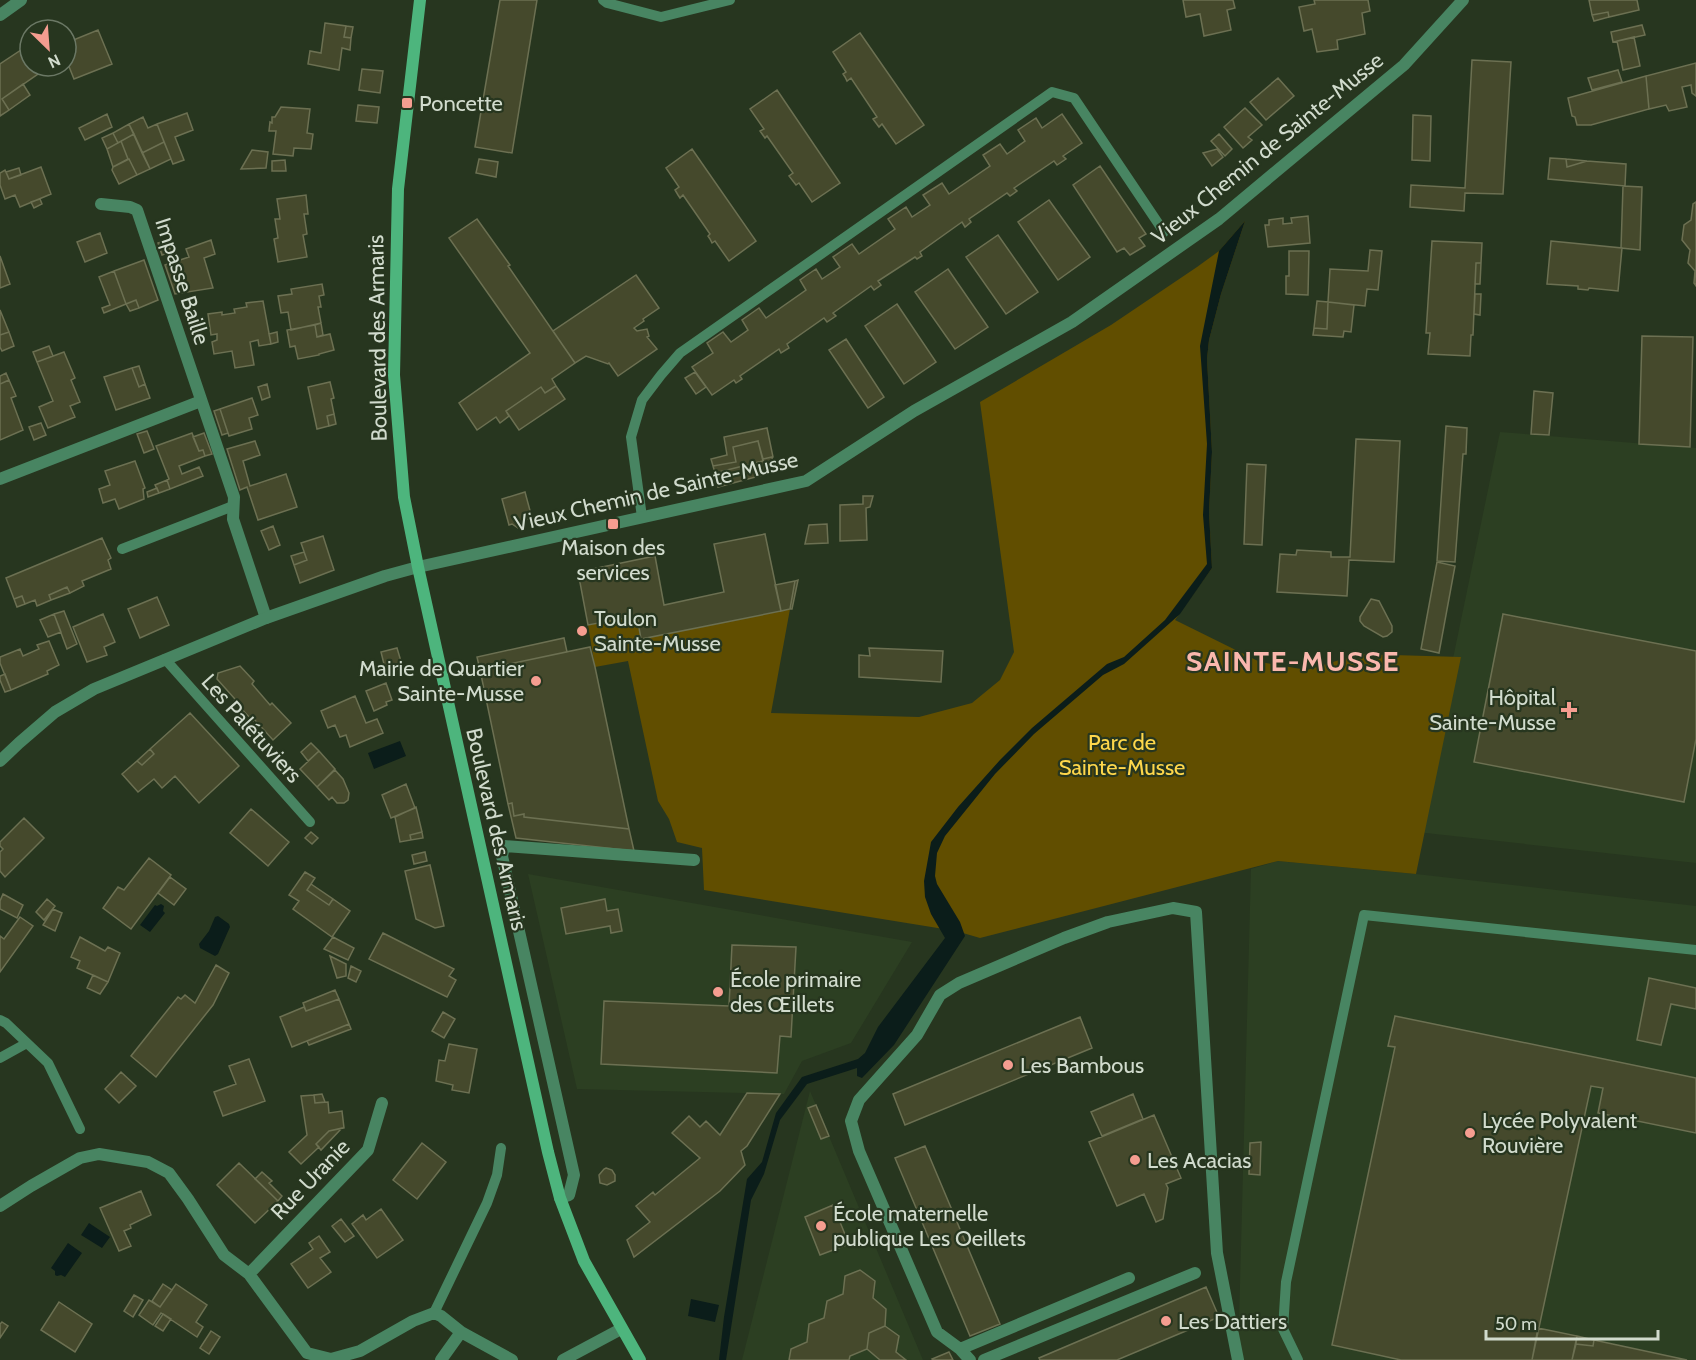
<svg xmlns="http://www.w3.org/2000/svg" width="1696" height="1360" viewBox="0 0 1696 1360" font-family="Cabin,sans-serif">
	<style>
		.built { fill: #2c3f22 }
		.green { fill: #614e00 }
		.water { fill: #0b1d1a }
		.building { fill: #45492c; stroke: #6c7052; stroke-width: 1.5 }
		.lines { fill: none; stroke-linecap: round; stroke-linejoin: round }
		.service { stroke: #488562; stroke-width: 10 }
		.minor { stroke: #488562; stroke-width: 12 }
		.tertiary { stroke: #488562; stroke-width: 12 }
		.secondary { stroke: #4db57d; stroke-width: 12 }
		.poi-dot { fill: #f59d90; stroke: #27361f; stroke-width: 2 }
		.labels { text-anchor: middle; stroke-width: 4.5; stroke-linejoin: round; paint-order: stroke }
		.poi-label { font-size: 22px; fill: #d1dbcd; stroke: #27361f; text-anchor: start }
		.street-label { font-size: 22px; fill: #d1dbcd; stroke: #27361f }
		.park-label { font-size: 22px; fill: #fed74b; stroke: #27361f }
		.district-label { font-size: 28px; font-weight: bold; letter-spacing: 1.5px; fill: #fab7ad; stroke: #27361f }
	</style>
	<rect width="100%" height="100%" fill="#27361f"/>
	<!-- built -->
	<path class="built" d="M1500,432l196,16v415l-279,-31z
		M1278,861l138,13 280,32v454h-458l13,-491z
		M528,874l384,68 -61,101 -49,18 -18,33 -207,-5z
		M810,1091l113,269h-181z"/>
	<!-- green -->
	<path class="green" d="M1245,221l-24,73 -12,46 -2,19 5,93 -3,60 3,56 -37,52 85,42 47,8 52,-16 102,3 -45,217 -138,-13 -298,77 -24,-7 -252,-41 -2,-42 -25,-6 -8,-23 -11,-18 -30,-140 -33,6 -7,-42 49,-9 5,23 148,-30 -19,104 148,4 53,-14 28,-23 14,-28 -34,-250 131,-77 86,-58 22,-16z"/>
	<!-- water -->
	<path class="water" d="M1245,221l-24,73 -12,46 -2,19 5,93 -3,60 3,56 -32,46 -56,50 -21,11 -69,59 -39,40 -50,62 -8,17 -2,23 2,8 23,38 5,14 -71,109 -32,33 -5,-2v-8l-50,16 -27,36 -16,54 -13,26 -25,160h-7l5,-43 23,-138 15,-17 14,-49 26,-36 56,-18 7,-6 13,-26 67,-89 -14,-24 -6,-17 -1,-16 7,-39 27,-35 42,-47 32,-32 75,-64 17,-7 41,-37 42,-56 -4,-49 4,-71 -7,-98 19,-95z
		M400,741l6,15 -32,13 -6,-16z
		M161,904l3,2 -1,5 2,2 -15,19 -10,-7 15,-20 2,1z
		M218,916l11,8 1,3 -12,27 -3,2 -15,-8 -1,-4 10,-13 6,-14z
		M89,1223l21,14 -8,11 -21,-13z
		M68,1243l14,10 -17,24 -4,-2 -4,1 -2,-1v-4l-4,-3z
		M691,1299l28,6 -4,17 -27,-6z"/>
	<!-- building -->
	<path class="building" d="M500,0h37l-25,153 -37,-6z
		M1183,0h50l2,8 -8,2 4,20 -27,6 -4,-22 -14,3z
		M1314,0h54l2,11 -8,2 3,21 -28,6 1,9 -21,3 -5,-23 -8,2 -5,-24 16,-3z
		M1589,0h48l2,10 -30,7 -1,-5 -16,3z
		M1608,12l1,5 -15,4 -2,-6z
		M325,23l21,3 -2,11 7,1 -1,12 -8,-2 -3,22 -31,-6 2,-13 11,2z
		M1642,25l3,10 -32,7 -2,-10z
		M346,26l7,1 -2,11 -7,-1z
		M98,30l14,34 -38,15 -8,-20v-16z
		M860,33l64,92 -28,19 -14,-20 -3,3 -6,-8 4,-2 -26,-39 -4,3 -2,-4 -2,-3 3,-2 -13,-20z
		M1634,37l6,29 -17,4 -6,-29z
		M21,50l9,13v3h2l6,8 -36,25 7,11 -9,6v-52z
		M1472,60l39,2 -8,132 -38,-1 -1,18 -54,-4 1,-22 54,3z
		M1696,63v33l-4,-3 -1,-8 -9,2 5,20 -18,4 -3,-6 -17,4 -3,-33z
		M362,69l21,2 -3,22 -21,-3z
		M1618,70l4,12 -30,8 -4,-12z
		M1646,76l3,33 -58,16h-14l-2,-8 -3,-1 -4,-18z
		M1278,78l16,18 -28,24 -16,-18z
		M23,84l7,11 -21,15 -7,-11z
		M777,90l63,93 -28,19 -13,-19 -3,2 -7,-9 4,-3 -26,-37 -2,2 -5,-7 4,-2 -14,-20z
		M358,105l21,2 -2,16 -21,-2z
		M281,107l29,2 -3,24 6,1 -2,15 -17,-1 -1,8 -20,-2 3,-23h-7l1,-9 2,1v-6h3z
		M1245,108l17,17 -14,12 4,3 -9,8 -19,-21z
		M187,113l6,17 -18,7 9,23 -11,4 -16,-40z
		M107,114l5,13 -27,13 -6,-12z
		M1062,114l20,29 -19,13 3,3 -9,6 -3,-4 -40,27 3,3 -7,5 -3,-3 -38,26 2,3 -6,5 -3,-5 -42,30 2,4 -5,3 -2,-2 -37,24 3,4 -7,5 -3,-4 -38,27 3,3 -9,6 -3,-4 -37,26 2,4 -8,5 -2,-4 -39,27 2,3 -6,4 -2,-3 -22,15 -20,-28 21,-14 -6,-10 16,-11 8,10 17,-12 -6,-10 7,-5 10,-7 7,10 40,-28 -6,-10 7,-5 9,-6 6,10 18,-12 -7,-10 10,-7 9,-6 7,10 36,-25 -7,-10 18,-12 6,10 18,-12 -7,-10 19,-12 7,11 41,-28 -7,-11 17,-11 7,10 18,-13 -7,-11 18,-12 6,10z
		M1413,115l18,1 -1,45 -18,-1z
		M143,117l5,11 9,-4 7,18 -22,11 -13,-29z
		M129,124l5,10 -16,9 -5,-10z
		M113,133l5,10 -11,6 -5,-11z
		M134,134l16,35 -13,6 -8,-16h-1l-7,-18z
		M1219,134l13,15 -7,7 -14,-15z
		M121,141l7,18 -15,8 -6,-18z
		M164,142l7,17 -21,10 -8,-16z
		M692,149l64,92 -27,20 -14,-20 -3,2 -2,-4 -2,-3 2,-2 -27,-39 -3,3 -2,-3 -3,-5 4,-3 -13,-19z
		M1217,149l6,8 -11,9 -9,-13z
		M252,150l16,2 -2,16 -25,1z
		M1550,158l16,1 1,8 20,-6 39,3 -1,22 -77,-7z
		M129,159l8,16 -18,9 -7,-14 1,-3z
		M479,159l19,3 -2,15 -20,-4z
		M1566,159l21,2 -20,6z
		M285,160l1,11h-14v-10z
		M1100,166l46,68 -7,4 6,8 -15,9 -6,-7 -7,4 -44,-67z
		M41,167l10,27 -31,13 -5,-12 -10,4 -5,-14v-12l5,-3 4,9z
		M19,168l2,7 -12,4 -3,-7z
		M1623,186l19,1 -2,63 -19,-2z
		M306,195l2,19h-4l3,20 -4,1 4,22 -29,5 -4,-23 4,-1 -3,-19h5l-3,-20z
		M40,199l2,5 -8,4 -3,-6z
		M1049,200l41,57 -32,23 -40,-58z
		M1696,202v84l-2,-3 1,-12 -7,-8 2,-13 -8,-10 2,-15 7,-5 2,-16z
		M1308,216l2,27 -42,4 -3,-22h4v-5l14,-2v6l9,-1 -1,-5z
		M477,219l33,46 -2,1 67,97 -23,16 4,7 -11,7 -4,-6 -35,24 3,5 -9,7 -4,-6 -19,13 -18,-27 71,-50 -81,-115z
		M100,233l7,20 -22,9 -8,-20z
		M998,235l40,57 -32,22 -40,-57z
		M167,240l4,12 -9,3 -4,-12z
		M211,240l4,14 -11,4 9,30 -38,6 -10,-29 24,-8 -3,-8z
		M1432,241l50,2 -1,20h-5l-3,72h-2l-1,21 -42,-2 2,-21h-4z
		M1551,241l71,7 -4,43 -29,-3 -1,2 -10,-1v-3l-31,-2z
		M1370,250l12,1 -4,39 -11,-1 -2,17 -37,-4 2,-33 38,2z
		M1289,251h20l-1,44 -22,-1v-18h3z
		M0,256l10,28 -10,4z
		M144,260l14,40 -19,8 -3,-8 -10,4 -12,-33z
		M1476,263h5l-1,21h-5z
		M948,269l40,58 -33,22 -40,-57z
		M114,271l12,33 -22,9 -2,-5 8,-3 -11,-28z
		M636,275l23,33 -16,11 1,2 -10,7 3,3 10,-2 2,7 -2,1 10,12 -39,27 -9,-13 -1,1 -22,-8 -11,7 -22,-32z
		M322,284l2,11 -5,1 2,11h-3l3,16 -30,7 -3,-18 -7,1 -3,-17 14,-2 -1,-5z
		M1475,294h6l-1,21 -6,-1z
		M136,300l3,8 -9,3 -4,-7z
		M263,301l8,43 -12,2 -1,-6 -8,2 4,23 -19,3 -3,-17 -18,3 -2,-12 5,-2v-6l-6,1 -3,-21 14,-2v3l13,-2 -1,-4 13,-2 -1,-4z
		M1317,301l11,1 -1,27 -13,-1z
		M1328,302l26,3 -3,27 -7,-1 -1,6 -30,-2 1,-7 13,1z
		M897,304l39,58 -32,22 -39,-58z
		M0,310l9,22 -9,3z
		M321,323l2,12 -6,2 -2,-12z
		M315,325l2,12 13,-3 4,16 -15,4v1l-21,4 -3,-13 -5,1 -3,-17z
		M9,332l5,14 -12,5 -2,-4v-12z
		M277,332l1,10 -7,2 -2,-10z
		M1642,336l51,1 -3,110 -51,-3z
		M846,339l38,58 -16,11 -39,-58z
		M49,346l4,10 -16,6 -4,-10z
		M64,352l11,26 -4,2 9,22 -10,4 5,11 -27,11 -9,-21 14,-6 -16,-39z
		M139,366l6,18 -6,3 -7,-19z
		M132,368l7,19 6,-3 5,14 -34,12 -12,-33z
		M695,372l11,15 -10,7 -11,-16z
		M6,373l3,7 -9,4v-8z
		M9,380l7,16 -5,2 12,32 -23,10v-56z
		M330,382l4,16 -3,1 3,15 -7,2 2,10 -12,3 -9,-42z
		M267,384l3,13 -8,3 -4,-13z
		M556,386l9,13 -46,31 -13,-19 35,-24 4,6z
		M1534,391l19,2 -4,42 -18,-1z
		M252,398l6,17 -9,3 3,11 -23,7 -9,-27z
		M220,409l8,24 -6,2 -8,-24z
		M334,414l2,10 -7,2 -2,-10z
		M41,423l5,12 -12,5 -5,-13z
		M1446,426l21,2 -1,26h-3l-8,108 -18,-1z
		M767,428l6,29 -10,2 -5,-18 -25,6 3,15 -23,4 -2,-7 16,-4 -3,-18z
		M147,431l7,18 -10,4 -7,-19z
		M192,433l7,18 4,-1 2,6 -26,10 3,8 17,-7 4,9 -33,13 -3,-9 2,-1 -13,-33z
		M204,433l8,21 -7,2 -2,-6 -4,1 -6,-14z
		M1356,439l44,2 -6,121 -45,-2 -2,36 -70,-4 3,-38 16,1 1,-5 34,2v5h19z
		M255,441l5,14 -17,6 7,25 36,-12 11,33 -39,13 -11,-33 -7,3 -13,-41z
		M758,441l5,20 -48,12 -2,-7 23,-4 -3,-15z
		M772,457l2,11 -8,3 -3,-12z
		M135,461l10,27 -2,1 1,10 -25,10 -4,-10 -12,4 -4,-14 11,-4 -5,-14z
		M763,461l4,13 -49,13 -3,-14z
		M1247,464l19,1 -4,80 -18,-1z
		M167,480l3,9 -11,4 -4,-8z
		M157,488l2,5 -11,4 -1,-5z
		M525,492l7,26 -11,3 1,6 -4,1 -6,-4 -3,1 -7,-26z
		M863,496h10l-3,11 -4,1 1,32 -27,1v-36l23,-1z
		M827,524l1,19 -23,1 4,-19z
		M273,526l7,19 -11,5 -8,-19z
		M765,534l16,77 -140,28 -4,-23 -49,9 -10,-53 77,-16 9,49 60,-13 -10,-48z
		M323,536l11,34 -34,13 -6,-18 13,-5 -6,-17z
		M102,538l9,20 -3,2 3,9 -29,12 2,5 -14,7 -3,-6 -18,8 2,5 -14,6 -2,-6 -10,4 -3,-8 -8,3 -8,-21z
		M304,552l3,8 -13,5 -3,-9z
		M1437,562l18,4 -16,87 -18,-4z
		M798,580l-6,29h-2l5,-28z
		M795,581l-5,28 -9,2 -6,-26z
		M67,587l3,6 -19,7 -2,-5z
		M22,596l3,8 -8,3 -3,-8z
		M157,597l12,28 -29,13 -12,-29z
		M1371,599l8,2 13,25v6l-5,4 -4,1 -19,-11 -4,-5v-4z
		M64,611l13,33 -10,5 -13,-35z
		M54,614l7,18 -13,5 -8,-17z
		M103,614l12,28 -11,5 3,8 -20,7 -14,-35z
		M1503,614l193,37v88l-12,63 -210,-40z
		M564,638l3,14 -87,18 -3,-13z
		M49,641l10,24 -12,6 1,3 -37,16 -11,-27v-6l20,-8 3,7 16,-7 -2,-4z
		M590,647l5,20 34,162 -105,-12v-3l-10,2 -2,-13 -4,1 -28,-134z
		M397,648l6,20 -17,4 -5,-20z
		M869,648l74,3 -2,31 -82,-5v-22l11,1z
		M240,666l14,15 -2,3 18,21 2,-2 19,20 -18,17 -19,-21 -1,2 -19,-20 1,-2 -18,-20 1,-6z
		M5,674l6,16 -6,2 -5,-12v-4z
		M386,683l6,17 -6,2 1,3 -13,6 -8,-20z
		M355,696l11,27 11,-4 6,14 -33,14 -4,-12 -6,2 -5,-12 -7,3 -7,-17z
		M190,713l49,53 -40,37 -24,-27 -13,12 -8,-9 -16,13 -16,-18 15,-13 5,4 12,-11 -4,-5z
		M311,743l8,8 -11,10 -7,-9z
		M150,749l4,5 -12,11 -5,-4z
		M319,751l16,18 -18,18 -17,-18z
		M335,770l8,9 6,14 -1,7 -4,3h-7l-5,-6 -3,3 -12,-13z
		M406,784l9,24 -24,10 -9,-23z
		M512,803l2,13 10,-2v3l105,12 5,22 -118,-13 -8,-34z
		M416,807l6,25 -12,3 1,5 -11,2 -5,-25z
		M251,809l38,33 -21,24 -38,-33z
		M24,818l20,20 -39,39 -5,-6v-19l3,-3 -3,-3v-4z
		M311,832l7,6 -6,6 -7,-6z
		M422,832l1,6 -12,2 -1,-5z
		M425,852l2,9 -13,3 -2,-9z
		M149,858l22,17 -40,54 -28,-21 15,-21 6,3z
		M430,865l14,61 -9,2 -19,-9 -11,-48z
		M305,872l10,6 -8,12 22,15 4,-6 17,12 -18,26 -39,-28 6,-8 -10,-6z
		M170,877l16,12 -12,16 -16,-12z
		M311,884l22,15 -4,6 -22,-15z
		M3,894l20,11 -6,13 -17,-9v-8z
		M47,899l8,7 -11,14 -8,-8z
		M605,899l2,12 11,-2 4,22 -11,2 -1,-7 -44,8 -5,-26z
		M53,909l9,4 -7,18 -12,-6z
		M20,917l13,9 -33,46v-36l4,3z
		M383,933l71,36 -5,7 7,4 -9,17 -78,-38z
		M80,937l25,14 3,-4 12,6 -12,29 -31,-14 3,-7 -9,-4z
		M333,937l21,11 -6,12 -24,-11z
		M732,945l64,2 -5,90 -11,-1 -3,37 -176,-9 3,-63 125,5z
		M330,956l16,8v12l-9,2z
		M216,965l13,8 -16,32 -57,72 -25,-21 47,-59 3,2 4,-4 10,8z
		M351,966l10,5 -5,11 -8,-4z
		M93,975l15,7 -8,12 -13,-6z
		M1649,978l47,10v21l-25,-5 -10,41 -24,-5z
		M335,990l4,9 -33,12 -3,-8z
		M339,999l10,25 -57,23 -12,-30 24,-10 2,4z
		M443,1012l12,7 -11,19 -12,-7z
		M1395,1016l301,62v55l-98,-20 5,-25 -12,-2 -59,274h-131l-69,-15 63,-298 -7,-1z
		M1080,1017l12,31 -187,77 -12,-31z
		M349,1024l2,5 -42,16 -2,-4z
		M449,1044l28,5 -8,44 -17,-3 1,-5 -17,-4 3,-21 6,1z
		M249,1059l16,42 -42,15 -9,-24 22,-8 -7,-18z
		M121,1072l15,14 -17,17 -14,-14z
		M747,1093l33,1 -33,52 -6,5 4,14 -25,26 -86,66 -7,-17 23,-18 -14,-16 17,-14 2,3 45,-37 -28,-25 17,-17 11,11 6,-6 14,14z
		M322,1094l3,8 -10,1 -1,-8z
		M1133,1094l10,25 -41,17 -11,-24z
		M314,1095l1,8 13,-1 1,11 13,-2 2,17 -15,3 -13,13 3,3 -18,17 -12,-12 18,-17 -6,-39z
		M816,1105l13,31 -8,3 -13,-31z
		M1154,1115l27,63 -15,6 2,4 -5,31 -7,3 -12,-28 -27,12 -28,-64z
		M342,1128l-21,22 -5,-6 13,-13z
		M1261,1142l-1,33 -11,-1 1,-31z
		M422,1143l24,19 -29,37 -24,-19z
		M925,1146l75,178 -30,12 -75,-178z
		M239,1163l39,38 -23,22 -38,-38z
		M606,1168l6,2 3,5v6l-8,4 -7,-2 -1,-8 5,-6z
		M262,1172l10,9 -3,2 13,13 -4,5 -23,-22z
		M141,1191l10,24 -21,10 1,3 -7,3 7,15 -12,5 -19,-43z
		M833,1205l16,39 -29,11 -15,-38z
		M381,1209l22,31 -26,18 -25,-34 11,-9 3,5z
		M341,1219l13,17 -9,6 -13,-16z
		M319,1236l11,16 -10,6 11,14 -23,16 -17,-24 22,-15 -4,-6z
		M860,1270l15,11 -2,17 13,11 -1,17 -16,7 -2,16 -17,7 -1,4h-60l2,-11 16,-7 2,-18 15,-6 3,-17 16,-7 2,-18z
		M163,1284l9,6 -12,17 -8,-6z
		M176,1284l31,21 -11,17 7,5 -6,10 -36,-24 -8,12 -14,-10 10,-15 11,7z
		M1206,1287l13,30 -102,43h-77l-1,-2z
		M134,1295l9,5 -10,17 -9,-6z
		M59,1302l33,22 -17,28 -34,-22z
		M163,1314l8,5 -8,12 -8,-5z
		M2,1322l6,4 -8,12v-14z
		M885,1326l14,10 -3,16 10,8h-26l-13,-11 2,-16z
		M1538,1328l39,8 -5,24h-40z
		M211,1331l9,6 -11,17 -9,-6z
		M1577,1336l17,4 -1,6 -17,-2z
		M1594,1340l93,20h-115l4,-16 17,2z
		M949,1352l4,8h-20l-1,-1z"/>
	<g class="lines">
		<!-- service -->
		<path class="service" d="M603,0l4,3 54,14 69,-17
			M642,517l-11,-80 11,-37 19,-25 19,-22 372,-261 22,6 90,134
			M122,549l111,-43
			M165,659l145,163
			M0,1020l6,3 42,40 32,66
			M0,1058l27,-15
			M434,1313l53,-110 10,-28 4,-27
			M1298,1360l-15,-31 3,-47 78,-367 332,35"/>
		<!-- minor -->
		<path class="minor" d="M0,15l21,-15
			M101,204l29,3 7,3 97,287 -1,22 33,99
			M0,479l201,-78
			M418,567l388,-86 108,-70 158,-89 147,-103 185,-154 59,-65
			M560,1198l9,-3 5,-20 -72,-319 2,-10 190,14
			M0,1206l31,-20 49,-28 19,-4 49,8 21,11 19,26 36,56 25,19 58,79 24,6 29,-8 53,-30 21,-8 7,3 20,16 51,28
			M249,1274l119,-124 14,-47
			M960,1349l169,-71
			M441,1360l20,-28
			M563,1360l58,-31
			M970,1360l-10,-11 -23,-17 -78,-181 -8,-30 8,-21 58,-65 23,-40 19,-12 105,-45 44,-16 65,-14 23,4 21,341 21,107
			M984,1360l211,-87"/>
		<!-- tertiary -->
		<path class="tertiary" d="M0,761l19,-18 36,-31 39,-23 172,-71 119,-42 33,-9"/>
		<!-- secondary -->
		<path class="secondary" d="M420,0l-22,189 -4,186 10,122 14,70 130,585 12,46 24,63 56,99"/>
	</g>
	<!-- markers -->
	<g class="poi-dot">
		<rect x="401" y="97" width="12" height="12" rx="3"/>
		<rect x="607" y="518" width="12" height="12" rx="3"/>
		<circle cx="582" cy="631" r="6"/>
		<circle cx="536" cy="681" r="6"/>
		<path d="M1566 701h6v6h6v6h-6v6h-6v-6h-6v-6h6z"/>
		<circle cx="718" cy="992" r="6"/>
		<circle cx="1008" cy="1065" r="6"/>
		<circle cx="1470" cy="1133" r="6"/>
		<circle cx="1135" cy="1160" r="6"/>
		<circle cx="821" cy="1226" r="6"/>
		<circle cx="1166" cy="1321" r="6"/>
	</g>
	<g class="labels">
		<!-- poi labels -->
		<g class="poi-label">
			<text x="419" y="111">Poncette</text>
			<text x="613" y="555" text-anchor="middle">Maison des<tspan x="613" dy="25">services</tspan></text>
			<text x="594" y="626">Toulon<tspan x="594" dy="25">Sainte-Musse</tspan></text>
			<text x="524" y="676" text-anchor="end">Mairie de Quartier<tspan x="524" dy="25">Sainte-Musse</tspan></text>
			<text x="1556" y="705" text-anchor="end">Hôpital<tspan x="1556" dy="25">Sainte-Musse</tspan></text>
			<text x="730" y="987">École primaire<tspan x="730" dy="25">des Œillets</tspan></text>
			<text x="1020" y="1073">Les Bambous</text>
			<text x="1482" y="1128">Lycée Polyvalent<tspan x="1482" dy="25">Rouvière</tspan></text>
			<text x="1147" y="1168">Les Acacias</text>
			<text x="833" y="1221">École maternelle<tspan x="833" dy="25">publique Les Oeillets</tspan></text>
			<text x="1178" y="1329">Les Dattiers</text>
		</g>
		<!-- street labels -->
		<g class="street-label">
			<text transform="translate(1267 148) rotate(-39)" y="8">Vieux Chemin de Sainte-Musse</text>
			<text transform="translate(183 281) rotate(72)" y="8">Impasse Baille</text>
			<text transform="translate(377 338) rotate(-91)" y="8">Boulevard des Armaris</text>
			<text transform="translate(656 491) rotate(-13)" y="8">Vieux Chemin de Sainte-Musse</text>
			<text transform="translate(252 728) rotate(48)" y="8">Les Palétuviers</text>
			<text transform="translate(497 829) rotate(77)" y="8">Boulevard des Armaris</text>
			<text transform="translate(310 1179) rotate(-46)" y="8">Rue Uranie</text>
		</g>
		<!-- park labels -->
		<g class="park-label">
			<text x="1122" y="750">Parc de<tspan x="1122" dy="25">Sainte-Musse</tspan></text>
		</g>
		<!-- district labels -->
		<g class="district-label">
			<text x="1293" y="671">SAINTE-MUSSE</text>
		</g>
	</g>
	<!-- north arrow -->
	<g transform="translate(48 48) rotate(155)"><circle r="28" fill="#27361f" stroke="#6b7865" stroke-width="1.5"/>
	<path d="M0-4.5L10 22L0 15L-10 22Z" fill="#f59d90"/>
	<text y="-9" font-size="16" font-weight="bold" text-anchor="middle" fill="#d1dbcd">N</text>
	</g>
	<!-- scale -->
	<path d="M1486 1330v9h172v-9" fill="none" stroke="#d1dbcd" stroke-width="3"/>
	<text x="1495" y="1330" font-size="18" fill="#d1dbcd" stroke="#27361f" stroke-width="4.5" paint-order="stroke">50 m</text>
</svg>
